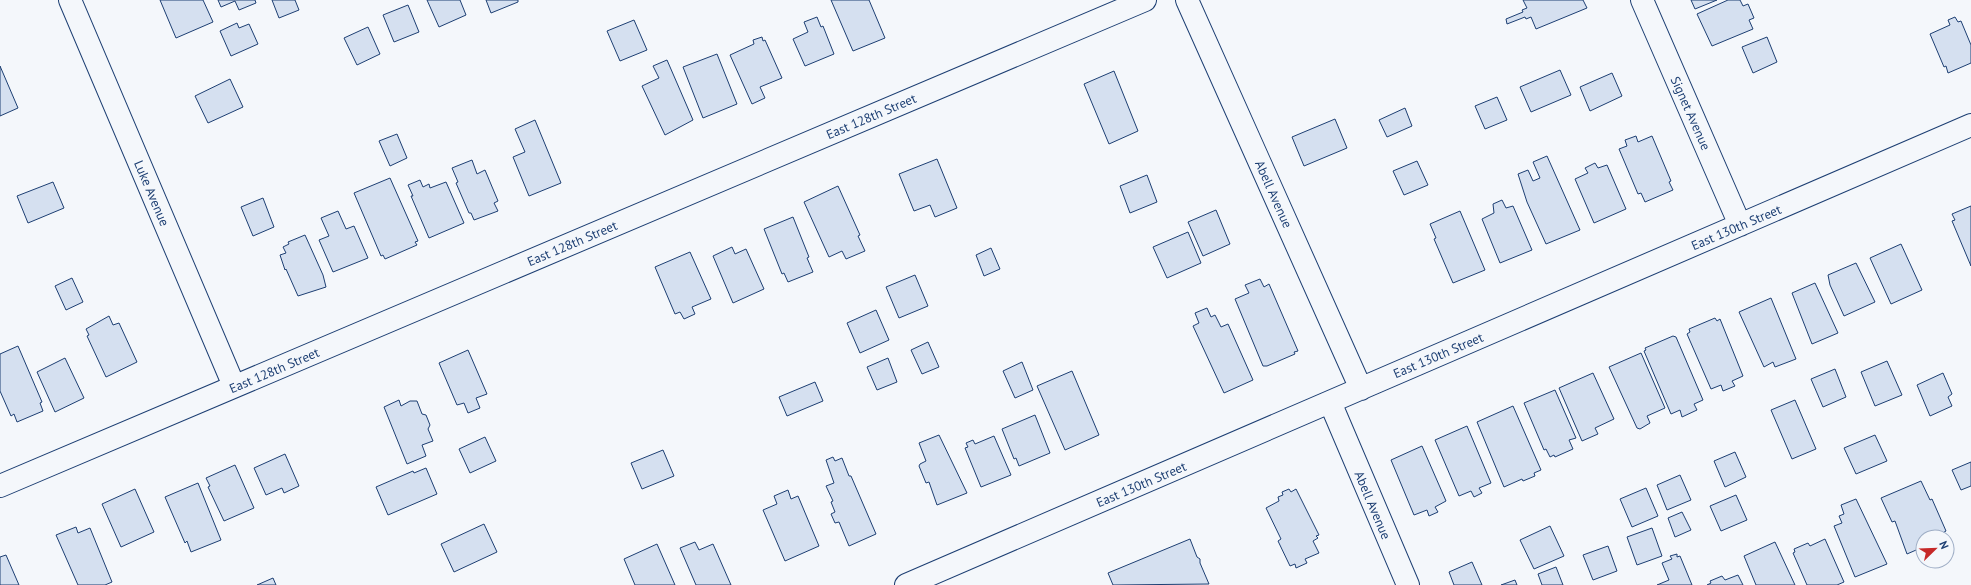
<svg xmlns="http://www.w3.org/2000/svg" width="1971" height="585" viewBox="0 0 1971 585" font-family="'PT Sans',sans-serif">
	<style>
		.building { fill: #d5e0f0; stroke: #1d3f73 }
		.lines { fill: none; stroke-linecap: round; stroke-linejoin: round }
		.minor-casing { stroke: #1d3f73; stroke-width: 24 }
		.minor { stroke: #f4f7fb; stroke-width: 22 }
		.labels { text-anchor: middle; stroke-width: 3; stroke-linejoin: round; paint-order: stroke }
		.street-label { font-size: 13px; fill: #1d3f73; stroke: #f4f7fb }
	</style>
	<rect width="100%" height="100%" fill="#f4f7fb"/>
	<!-- building -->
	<path class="building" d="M160,0h43l10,22 -37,16z
		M218,0h37l1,3 -17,7 -4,-9 -14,6z
		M272,0h23l4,10 -20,8z
		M427,0h33l6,15 -27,12z
		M486,0h32v2l-27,11z
		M831,0h38l16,38 -32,13z
		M1523,0h60l4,8 -51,21 -5,-12 -5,2 -1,-2 -18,7 -1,-5 17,-7 -1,-2 5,-2z
		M1691,0h26l-22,9z
		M1728,0h12l3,6 5,-2 6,14 -5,2 4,9 -41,17 -15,-32z
		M408,5l11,27 -25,10 -11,-27z
		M817,17l4,10 2,-1 11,28 -29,12 -12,-27 15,-7 -4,-10z
		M1955,17l3,5 3,-1 10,24v18l-23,10 -2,-7 -2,1 -14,-33 20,-9 -2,-5z
		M634,20l13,30 -27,11 -13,-30z
		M237,23l2,5 10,-4 9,20 -27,12 -11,-25z
		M368,27l12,27 -23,11 -13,-27z
		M762,37l1,4 2,-1 17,38 -22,9 5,11 -13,6 -22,-49 24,-11 -1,-4z
		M1767,37l10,25 -24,11 -11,-26z
		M717,54l20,50 -34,14 -20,-51z
		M667,60l26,60 -28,15 -23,-49 17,-8 -6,-12z
		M0,66l18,42 -18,8z
		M1560,70l11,25 -40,17 -11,-25z
		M1114,71l24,60 -29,13 -25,-60z
		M1612,73l10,23 -32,15 -10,-24z
		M230,79l13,28 -35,16 -13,-27z
		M1497,97l10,23 -22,9 -10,-23z
		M1405,108l7,18 -25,11 -8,-17z
		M1335,119l12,29 -43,18 -12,-29z
		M535,120l26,63 -32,13 -16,-39 12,-5 -10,-23z
		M397,134l10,24 -17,8 -11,-25z
		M1636,136l2,6 14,-6 19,45 -2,1 4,8 -28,12 -4,-9 -3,1 -19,-45 8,-3 -2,-6z
		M1547,156l33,74 -34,14 -19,-42 -9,-28 10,-4 5,11 7,-3 -7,-16z
		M937,159l20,49 -22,9 -5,-12 -16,6 -15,-37z
		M472,160l5,14 8,-4 13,31 -4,2 4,8 -24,9 -3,-7h-2l-13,-30 2,-1 -6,-14z
		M1417,161l11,24 -24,10 -11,-24z
		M1595,163l3,5 9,-3 19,44 -32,14 -19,-44 13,-6 -3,-5z
		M1147,175l10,27 -27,11 -10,-27z
		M390,178l28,63 -3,1 2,3 -32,14 -2,-4 -2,1 -27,-63z
		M420,180l3,7 6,-3 1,4 16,-6 18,41 -35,15 -18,-42h2l-5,-11z
		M53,182l11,26 -36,15 -11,-27z
		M838,186l22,49 -2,1 7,15 -19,8 -4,-8 -13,6 -25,-55z
		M263,198l11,29 -21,9 -12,-29z
		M1502,200l4,8 7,-2 19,44 -32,13 -18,-44 12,-6 -1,-9z
		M1971,206v60l-19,-45 3,-1 -3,-6z
		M1216,210l14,34 -27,12 -15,-34z
		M338,211l8,18 8,-3 14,32 -35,14 -14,-32 10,-4 -8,-18z
		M1460,211l25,59 -32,13 -19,-44 2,-1 -6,-14z
		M793,217l16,40 -2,1 6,14 -25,10 -4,-9 -2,1 -18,-45z
		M1188,232l13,31 -34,15 -14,-31z
		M305,235l18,40 3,12 -28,9 -12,-27 -1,1 -5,-15 6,-2 -3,-6 6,-3 -1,-2z
		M1901,244l21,46 -31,14 -21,-46z
		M732,247l3,7 11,-5 18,40 -31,14 -20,-47z
		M991,248l9,21 -16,7 -8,-21z
		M690,252l21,47 -19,8 3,7 -11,5 -4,-7 -5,2 -20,-47z
		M1856,263l19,39 -31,14 -14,-31 -2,-10z
		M915,275l13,31 -29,12 -13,-31z
		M72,278l11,24 -17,8 -11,-24z
		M1260,279l4,8 5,-3 29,67 -4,1 1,2 -28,12h-4l-28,-67 14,-6 -4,-8z
		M1815,283l23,50 -26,11 -20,-51z
		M1771,298l25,61 -21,8 -2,-5 -9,5 -25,-55z
		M1207,308l4,9 4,-2 6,12 7,-3 25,56 -29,13 -31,-67 6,-3 -4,-10z
		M876,310l13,30 -29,13 -13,-30z
		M109,316l4,9 6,-2 18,39 -31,15 -19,-41 2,-1 -3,-6z
		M1715,318l2,3 3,-2 23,57 -11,5 3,5 -12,5 -2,-6 -10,4 -24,-55 3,-2 -1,-3z
		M1673,336l3,1 27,63 -9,4 3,6 -15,7 -2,-7 -9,4 -27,-63 2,-1 -1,-2z
		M928,342l11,25 -17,7 -11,-24z
		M18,346l24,56 -2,1 3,8 -26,11 -3,-8 -3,2 -11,-25v-37z
		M468,350l19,44 -11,4 4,10 -12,5 -4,-10 -7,2 -18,-42z
		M1641,353l24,55 -18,8 3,7 -10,6 -3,-1 -28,-61z
		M65,358l19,40 -29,14 -18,-40z
		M888,358l9,24 -20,8 -10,-23z
		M1887,361l15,34 -27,11 -14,-34z
		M1022,362l11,28 -18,8 -12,-27z
		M1835,369l11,28 -23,10 -12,-28z
		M1072,371l27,64 -34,15 -28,-64z
		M1593,373l21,46 -19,9 3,6 -16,7 -23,-53z
		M1943,373l9,21 -4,3 4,9 -22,10 -13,-31z
		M815,382l8,19 -36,15 -8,-19z
		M1555,390l21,48 -7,2 4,9 -18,8 -1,-2 -4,2 -4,-8 -2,1 -20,-47z
		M399,400l2,6 9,-5h7l5,13 4,1 4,10 -2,4 5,12 -11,4 4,11 -19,8 -23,-57z
		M1795,400l21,49 -24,10 -21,-49z
		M1513,406l28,64 -7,3 1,3 -12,5 -1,-2 -18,8 -27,-65z
		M1035,415l15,38 -31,13 -3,-8 -2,1 -12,-30z
		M1467,426l24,57 -12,5 3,5 -8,4 -3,-6 -12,5 -24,-56z
		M939,435l28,58 -30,12 -8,-23 -3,1 -7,-17 1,-2 6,-3 -7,-18z
		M1875,435l12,26 -31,13 -12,-26z
		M994,436l17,39 -30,12 -16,-39 3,-1 -2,-4 7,-3 2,4z
		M485,437l11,24 -26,12 -11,-24z
		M1422,446l24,55 -11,6 3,5 -9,4 -2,-6 -13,5 -23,-55z
		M663,450l11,26 -32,13 -11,-26z
		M1735,452l11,25 -21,10 -11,-26z
		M285,454l14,32 -15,7 -2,-5 -16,7 -12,-27z
		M833,457l2,4 7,-3 7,18h2l25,58 -27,12 -10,-24 -4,1 -4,-9 4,-2 -4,-10 2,-1 -7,-15 8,-3 -8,-23z
		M1971,462v24l-10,4 -9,-20z
		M235,465l19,43 -30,13 -16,-34 2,-1 -4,-8z
		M426,468l11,26 -49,21 -12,-28 37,-16 1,2z
		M1680,475l11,25 -24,10 -10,-25z
		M1921,481l9,19 2,-1 14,32 -10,6h-13v10l-16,7 -12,-33 -3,1 -11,-24z
		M198,483l23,57 -30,12 -4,-11 -2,2 -20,-46z
		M1646,488l12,28 -26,11 -12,-28z
		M135,489l19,43 -33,15 -19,-43z
		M1289,489l2,3 5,-3 23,46 -3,1 2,2 -5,3 6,12 -14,6 2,4 -11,5 -1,-4 -5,2 -12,-25 3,-2 -15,-31 13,-7 -1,-4 5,-2 -1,-3z
		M788,490l3,9 7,-3 21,50 -34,15 -22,-51 14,-6 -3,-8z
		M1736,495l11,25 -26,11 -11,-25z
		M1856,499l31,65 -32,13 -21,-51 8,-3 -3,-7 5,-2 -3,-9z
		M1682,512l9,18 -16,7 -7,-19z
		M484,524l13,28 -43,20 -13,-28z
		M1550,526l14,30 -30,13 -14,-29z
		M76,527l2,6 12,-5 22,54 -7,3h-27l-22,-50z
		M1652,528l10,28 -25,9 -10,-28z
		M1190,539l7,18 3,2v4l9,21 -96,1 -5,-12z
		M1825,539l19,43 -7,3h-30l-14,-32 2,-1 -1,-3 14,-6 2,3z
		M695,542l4,8 14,-6 18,41h-35l-16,-37z
		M1775,542l20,43h-39l-12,-29z
		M657,544l18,41h-40l-11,-26z
		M1608,546l9,25 -24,9 -10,-25z
		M1677,554v3l3,-1 12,29h-35l12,-5 -7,-17 10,-4 -2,-3z
		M6,555l13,30h-19v-28z
		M1472,562l10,23h-28l-5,-13z
		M1556,567l7,18h-21l-4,-11z
		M1738,575l5,10h-36l4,-2 -1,-2 12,-5 3,4z
		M273,578l3,7h-19z
		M1515,580l2,5h-16z"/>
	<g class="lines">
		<!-- minor casing -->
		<g class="minor-casing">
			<path id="minor" d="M70,0l164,386
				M1187,0l174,389
				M1642,0l98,225
				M1330,402l78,183
				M0,486l1145,-486
				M906,585l1065,-460"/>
		</g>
		<!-- minor -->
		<use href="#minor" class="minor"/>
	</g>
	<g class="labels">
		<!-- street labels -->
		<g class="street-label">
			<text transform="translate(1691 113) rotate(66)" y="5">Signet Avenue</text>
			<text transform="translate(871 116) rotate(-23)" y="5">East 128th Street</text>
			<text transform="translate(152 193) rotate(67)" y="5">Luke Avenue</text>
			<text transform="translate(1274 194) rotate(66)" y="5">Abell Avenue</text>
			<text transform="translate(1736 227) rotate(-23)" y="5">East 130th Street</text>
			<text transform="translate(572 243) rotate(-23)" y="5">East 128th Street</text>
			<text transform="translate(1438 355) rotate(-23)" y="5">East 130th Street</text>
			<text transform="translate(274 370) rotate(-23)" y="5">East 128th Street</text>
			<text transform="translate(1141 484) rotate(-23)" y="5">East 130th Street</text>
			<text transform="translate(1373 505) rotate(67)" y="5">Abell Avenue</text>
		</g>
	</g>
	<!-- north arrow -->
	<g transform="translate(1935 549) rotate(67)"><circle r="19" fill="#f4f7fb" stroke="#9eadc5"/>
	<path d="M0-3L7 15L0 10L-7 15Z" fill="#c62828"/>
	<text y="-6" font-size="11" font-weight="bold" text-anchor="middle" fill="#1d3f73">N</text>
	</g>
</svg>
